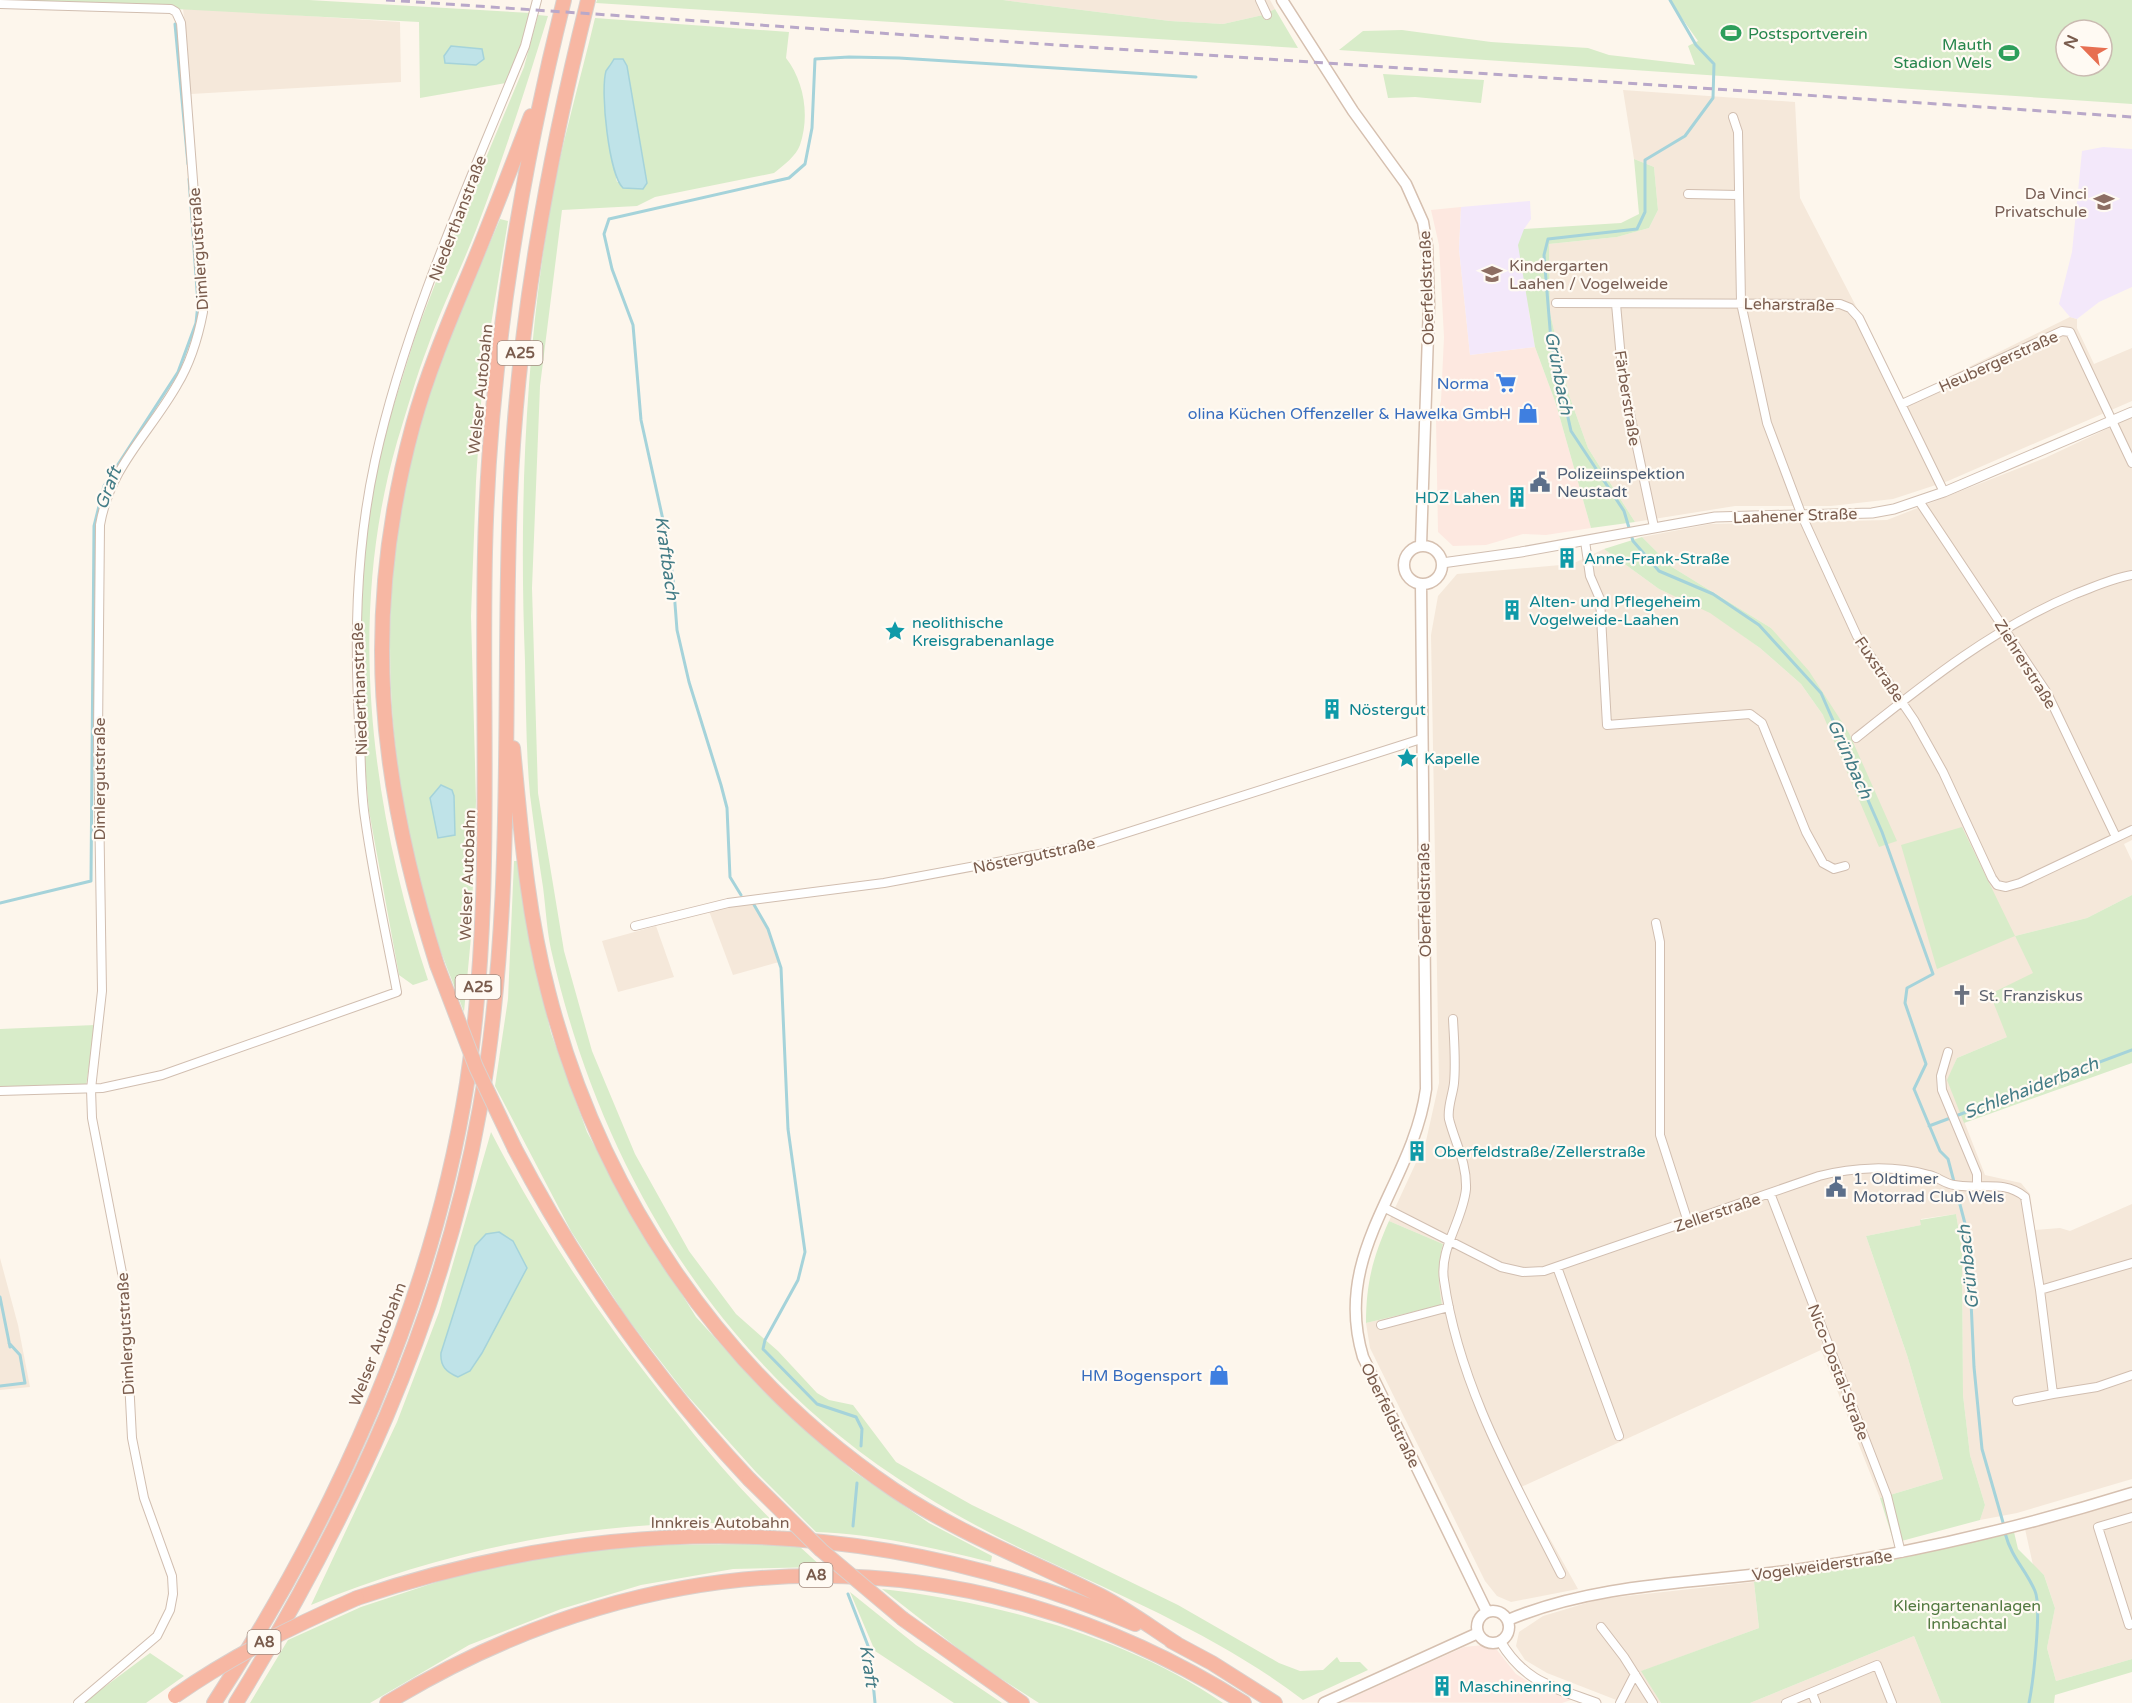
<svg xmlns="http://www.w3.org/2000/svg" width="2132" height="1703" viewBox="0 0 2132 1703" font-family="'Varela Round',sans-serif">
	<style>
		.residential { fill: #f5e8da }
		.commercial { fill: #fde8e0 }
		.education { fill: #f3e8fa }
		.green { fill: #d8ecc9; fill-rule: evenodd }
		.water { fill: #bfe3e8; stroke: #a5d3da; stroke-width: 1.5 }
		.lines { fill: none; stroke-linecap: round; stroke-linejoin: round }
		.stream { stroke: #a5d3da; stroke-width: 3 }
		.minor-casing { stroke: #d1beb0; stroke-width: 10 }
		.tertiary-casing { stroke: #d1beb0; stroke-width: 11 }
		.secondary-casing { stroke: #d6c0b0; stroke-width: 13 }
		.motorway-casing { stroke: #dad1cd; stroke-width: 16 }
		.minor { stroke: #fff; stroke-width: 8 }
		.tertiary { stroke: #fff; stroke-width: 9 }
		.secondary { stroke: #fff; stroke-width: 10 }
		.motorway { stroke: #f7b7a3; stroke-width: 14 }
		.rail { stroke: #b9a8c9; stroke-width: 3; stroke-dasharray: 9 6; stroke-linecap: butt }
		.motorway-bridge-casing { stroke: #dad1cd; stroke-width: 16; stroke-linecap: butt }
		.motorway-bridge { stroke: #f7b7a3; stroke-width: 14 }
		.labels { text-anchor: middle; stroke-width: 4.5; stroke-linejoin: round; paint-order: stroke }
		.shield { fill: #fffaf3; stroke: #a28b7f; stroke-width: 1.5 }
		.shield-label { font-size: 15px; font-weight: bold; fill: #7a5c4d }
		.leisure-label { font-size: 16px; fill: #27864d; stroke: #fffaf3; text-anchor: start }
		.education-label { font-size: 16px; fill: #785e54; stroke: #fffaf3; text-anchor: end }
		.street-label { font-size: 16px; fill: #7a5c4d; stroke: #fffaf3 }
		.shop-label { font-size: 16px; fill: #366cbe; stroke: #fffaf3; text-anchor: end }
		.service-label { font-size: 16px; fill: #4e5e75; stroke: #fffaf3; text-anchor: start }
		.culture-label { font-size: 16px; fill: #0d838f; stroke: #fffaf3; text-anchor: start }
		.worship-label { font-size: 16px; fill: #5b616d; stroke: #fffaf3; text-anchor: start }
		.park-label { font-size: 16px; fill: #537a41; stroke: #fffaf3 }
		.water-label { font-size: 18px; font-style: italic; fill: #437c86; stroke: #fffaf3 }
	</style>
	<rect width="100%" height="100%" fill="#fdf6ec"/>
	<!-- residential -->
	<path class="residential" d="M1003,0h267l5,9 -12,6 -40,9 -53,-3z
		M183,8l217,14 1,60 -210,12z
		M1623,90l172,12 5,96 104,201 166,-82 7,2v9l17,36 38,-16v53l-184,80 -55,18 -62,7h-96l-100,16 -47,-74 -19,-53 -19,-82 -1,-69 68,-7 32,-9 9,-18 -4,-43 -20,-8z
		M2132,417v423l-8,4 8,17v34l-45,23 -72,18 19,37 -27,64 -50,21 -9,22 37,95 36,8 9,11 5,36 25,-2 10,3 62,-27v275l-115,34 -37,7 5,-15 -15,-50 -7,-60 -1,-146 -6,-35 -35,5v6l-55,11 41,119 36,124 -63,19 -59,-148 -300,137 57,102 -67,13 -14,-6 -12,-15 -115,-233 -4,-25 76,-18 -5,-24 1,-18 5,-19 -54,-23 37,-80 13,-58 -8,-448 7,-39 19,-22 115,-10 32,-15 55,40 51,23 50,36 41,36 22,31 26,18 -78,-105 -99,-61 -30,-30 68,-13 177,-4 158,-62z
		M753,903l17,31 9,28 -46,13 -24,-64z
		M656,926l18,51 -56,15 -16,-51z
		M0,1258l18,67 12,62 -30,3z
		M2132,1494v165l-76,22 -9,-33 8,-40 -11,-33 -11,-10 -8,-36z
		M1754,1582l5,46 -117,43 19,32h-37l-77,-30 -22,-13 -9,-14 3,-14 24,-16 57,-17z
		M1914,1636l27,67h-191z"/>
	<!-- commercial -->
	<path class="commercial" d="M1461,207l-2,42 11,106 65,-8 21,57 35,124 -45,7 -23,-1 -37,11 -33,1 -15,-14 -2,-112 5,-19 3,-64 -5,-92 -8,-35z
		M1484,1645l13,5 19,24 16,10 39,16 -9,3 -220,-1 122,-55z"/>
	<!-- education -->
	<path class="education" d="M2103,147l29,2v138l-33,15 -22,17 -7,-2 -11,-13 13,-52 10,-101z
		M1530,201l1,18 -7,10 5,84 6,34 -65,8 -11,-106 2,-42z"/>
	<!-- green -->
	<path class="green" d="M5,0h304l222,13 -4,20 -21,50 -86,15 -1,-76z
		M597,0h406l167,21 53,3 40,-9 12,-6 23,39 -702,-45z
		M1669,0h463v104l-793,-54 24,-19 39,-1 89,12 97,6 21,7 86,10 -7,-19 10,-5zM2066,30h36v36h-36z
		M538,15l10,1c-22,72 -45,143 -72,214 -15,39 -34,76 -48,116 -12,31 -21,64 -31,96 -51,176 -26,366 31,538l-15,5 -14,-10 -30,-164 -5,-57 -5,-110 6,-106 16,-92 36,-115 42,-109 65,-155z
		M595,18l194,14 -3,26c18,23 24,58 14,87 -4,11 -16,20 -26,28l-119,24 -18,9 -75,4 -22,176 -8,202 6,205 26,158 28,100 43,103 54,97 47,63 42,37 39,42 12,7 24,5 43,57 76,43 206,100 101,58 21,8 23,-1 14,-13 3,5h20l8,8 -65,30c-80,-61 -172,-100 -262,-142 -77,-36 -153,-80 -218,-136 -140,-120 -229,-286 -270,-464 -6,-23 -7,-48 -10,-71 -5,-31 -9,-61 -13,-92 -4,-44 -4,-90 -5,-134 -6,-151 0,-303 25,-452 11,-64 30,-128 45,-191zM623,59l4,7 20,117 -30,-1c-8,-37 -12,-72 -11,-111z
		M1383,74l101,6 -3,23 -66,-6 -27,1z
		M1634,159l20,8 4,43 -9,18 -32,9 -68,7 1,69 19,82 19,53 47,74 -44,6 -35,-124 -21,-57 -17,-102 6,-16 97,-6 18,-9z
		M500,219l8,2 -25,152 -7,108 -5,135 5,185 -5,136 -7,75c-14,-38 -31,-77 -41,-116 -39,-147 -46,-308 -7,-457 20,-76 54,-148 84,-220z
		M1642,537l30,30 99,61 38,43 40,62 48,108 -18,6 -56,-132 -22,-31 -41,-36 -50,-35 -51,-24 -55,-40z
		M1962,827l53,109 72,-18 45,-23v168l-168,60 -17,-43 10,-22 50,-21 -17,-43 43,-21 -18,-37 -78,33 -36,-124z
		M514,861h4l12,85 21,87 36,99 40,74 69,111 68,75 89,79 76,52 63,33 -1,6c-58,-14 -115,-28 -175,-30l-60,-60 -70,-78 -59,-76 -56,-87 -76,-145 13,-87z
		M95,1025l-9,61 -86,1v-58z
		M491,1132c51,99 112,190 182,276 33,42 68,83 106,119 -26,-1 -52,-4 -77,-4 -135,2 -267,31 -391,82l86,-183 42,-110z
		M1956,1214l6,35 1,146 7,60 15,50 -5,15 -86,23 -14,-45 63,-19 -36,-124 -41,-119 55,-11 -1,-5z
		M1389,1221l54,23c-6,22 -5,39 -1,61l-76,18c0,-40 7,-66 23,-102z
		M2014,1532l4,17 26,26 11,33 -8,40 9,33 76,-22v13l-77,23 -1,8h-113l-27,-67 -164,67h-89l-20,-32 118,-43 -5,-46 144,-23z
		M758,1544l41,2 23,21 -89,2 -92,16 -80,24 -92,36 -99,58h-120l38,-63 73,-33 100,-33 110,-21 84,-8z
		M882,1589c113,13 246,48 341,114h-184l-61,-39z
		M850,1592l66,53 86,58h-48l-79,-52z
		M150,1653l34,23 -38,27h-63z"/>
	<!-- water -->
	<path class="water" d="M451,46l31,3 2,10 -8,6 -31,-2 -1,-7z
		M614,59h9l4,7 20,117 -4,6 -20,-1c-14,-13 -23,-97 -17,-117 2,-3 6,-8 8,-12z
		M441,785l11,5 2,6 1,39 -17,3 -8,-40z
		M499,1232l14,9 14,27 -45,85 -12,18 -12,6c-12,-5 -18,-11 -17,-24l34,-107 11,-12z"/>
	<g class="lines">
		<!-- stream -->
		<path class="stream" d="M1670,0l26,45 18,19 -1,34 -28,38 -40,24v52l-8,17 -89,10 -4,16 7,86 20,90 53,80 9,30 26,30 54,23 46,31 62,68 61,139 51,142 -26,14 -2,15 21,61 -12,25 26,62 8,8 20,76 6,132 8,82 22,77
			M175,24l13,140
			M741,895l-11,-18 -3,-69 -6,-23 -32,-103 -12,-52 -4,-52 -6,-40 -26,-118 -8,-95 -21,-56 -8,-35 5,-15 180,-41 16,-14 7,-36 3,-69 34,-2 50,1 297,19
			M0,903l91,-22 3,-355 10,-40 74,-114 18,-49 2,-19 -9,-125
			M753,903l15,26 13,39 7,161 17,123 -7,28 -33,60 -2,9 54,55 39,13 6,12 -1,17
			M1929,1126l203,-76
			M0,1297l10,50
			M0,1386l25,-3 -5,-28 -11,-12
			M853,1526l4,-43
			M2005,1533c7,26 20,35 30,58 7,16 -2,92 -6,112
			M848,1594l22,57 5,52"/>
		<!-- minor casing -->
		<g class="minor-casing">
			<path id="minor" d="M1260,0l7,15
				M0,4l171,5 5,3 5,11 22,289c-5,26 -12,50 -26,73 -28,49 -67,82 -77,140l-2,210 4,256 -11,98 1,29 32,165 8,155 12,60 28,78 1,18 -3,16 -13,26 -79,67
				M1733,117l5,15 3,171 26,120 35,93 55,120 57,84 29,52 49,106 5,7 9,2 14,-4 112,-53
				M1688,194l50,1
				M1556,303l284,1 10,4 9,10 85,174
				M1616,304l7,77 31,146
				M1902,404l160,-73 8,1 62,131
				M1919,501l128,192 69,144
				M1585,541l5,35 10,23 7,126 143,-11 12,9 44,109 17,31 11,6 11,-3
				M1856,738c69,-55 137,-110 219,-144 19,-7 38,-16 57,-19
				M1656,923l4,19v193l28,87
				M635,926l93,-23 156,-20 204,-38 333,-106
				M1453,1019c1,21 3,43 1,64 -1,11 -7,25 -5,36 6,24 18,43 17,70 -3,31 -27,60 -22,91 15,106 70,201 117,294
				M1948,1052l-7,24 1,14 35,84v11
				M0,1091l102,-3 60,-13 235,-83c-11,-58 -24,-116 -32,-174 -4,-26 -4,-52 -5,-78 -6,-94 -5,-187 15,-279 31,-141 96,-282 150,-415l12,-46
				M1770,1193l117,303 14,57
				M1383,1207l118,60 22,5 21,-1 275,-95c35,-9 75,-11 110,-1 9,2 16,9 25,10 25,5 50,-6 71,12l15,93 92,-27
				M1557,1267l62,169
				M2040,1290l13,104 44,-7 35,-12
				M1381,1325l68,-18
				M2017,1401l36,-7
				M2132,1517l-34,10 31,98 3,-1
				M1601,1627l23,30 29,46
				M1812,1693l4,10
				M1620,1703l15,-29
				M1786,1703l91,-38 15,38"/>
		</g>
		<!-- tertiary casing -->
		<g class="tertiary-casing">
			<path id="tertiary" d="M1442,563l79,-11 194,-35 157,-4 22,-4 50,-17 188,-80
				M1500,1641c25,42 53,46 96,62"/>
		</g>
		<!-- secondary casing -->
		<g class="secondary-casing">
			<path id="secondary" d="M1282,0l71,111 53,73 17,38 4,24 2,58 -8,241
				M1404 565a19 19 0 1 1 38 0a19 19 0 1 1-38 0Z
				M1421,584l5,505c-13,96 -95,163 -63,268l124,255
				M1477 1627a16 16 0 1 1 32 0a16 16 0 1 1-32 0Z
				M1508,1620c90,-38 192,-37 287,-50 114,-16 227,-43 337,-77
				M1324,1703l154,-70"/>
		</g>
		<!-- motorway casing -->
		<g class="motorway-casing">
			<path id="motorway" d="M513,748c8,82 14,163 35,243 51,201 173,382 346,499 65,44 138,71 207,106 27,14 51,32 76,48
				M437,965c-59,-186 -76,-349 -24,-540 15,-55 38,-108 60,-161 20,-49 39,-99 58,-148
				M515,1149c63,120 141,231 234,330
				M357,1598c263,-88 521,-84 778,26
				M903,1619l119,84
				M1171,1641l41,22 63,40
				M214,1703c121,-185 218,-400 253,-620 27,-176 14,-353 18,-531 4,-185 34,-372 79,-552
				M236,1703c113,-184 206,-381 244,-595 36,-201 22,-407 30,-610 7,-169 37,-334 78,-498
				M387,1703c273,-167 584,-172 857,0"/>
		</g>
		<!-- minor -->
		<use href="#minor" class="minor"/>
		<!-- tertiary -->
		<use href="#tertiary" class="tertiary"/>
		<!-- secondary -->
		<use href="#secondary" class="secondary"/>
		<!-- motorway -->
		<use href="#motorway" class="motorway"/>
		<!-- rail -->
		<path class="rail" d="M386,0l1746,117"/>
		<!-- motorway-bridge casing -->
		<g class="motorway-bridge-casing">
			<path id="motorway-bridge" d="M437,965l39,102 39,82
				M749,1479l72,71 82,69
				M175,1696c57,-40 118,-70 182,-98"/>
		</g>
		<!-- motorway-bridge -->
		<use href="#motorway-bridge" class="motorway-bridge"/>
	</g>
	<!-- icons -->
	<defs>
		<g id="stadium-bare" transform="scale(1.62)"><path d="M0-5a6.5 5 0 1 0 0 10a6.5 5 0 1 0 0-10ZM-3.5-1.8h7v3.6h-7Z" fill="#2e9e5b" stroke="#fffaf3" stroke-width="2.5" paint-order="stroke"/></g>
		<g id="school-bare" transform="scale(1.62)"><path d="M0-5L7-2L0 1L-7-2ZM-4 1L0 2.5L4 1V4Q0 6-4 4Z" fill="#8d6e63" stroke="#fffaf3" stroke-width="2.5" paint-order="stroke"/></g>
		<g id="supermarket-bare" transform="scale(1.62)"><path d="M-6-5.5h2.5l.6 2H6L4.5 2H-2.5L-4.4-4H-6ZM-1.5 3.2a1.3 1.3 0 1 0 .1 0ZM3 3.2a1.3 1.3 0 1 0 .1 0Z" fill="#3f7fe0" stroke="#fffaf3" stroke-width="2.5" paint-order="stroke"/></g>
		<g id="shop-bare" transform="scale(1.62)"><path d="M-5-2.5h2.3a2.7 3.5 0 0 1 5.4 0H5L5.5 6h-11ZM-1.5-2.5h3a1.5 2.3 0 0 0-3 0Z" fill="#3f7fe0" stroke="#fffaf3" stroke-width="2.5" paint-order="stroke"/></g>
		<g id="civic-bare" transform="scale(1.62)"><path d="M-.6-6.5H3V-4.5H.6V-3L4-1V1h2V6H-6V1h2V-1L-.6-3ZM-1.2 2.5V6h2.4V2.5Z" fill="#5c6f8a" stroke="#fffaf3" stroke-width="2.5" paint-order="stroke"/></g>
		<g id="building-bare" transform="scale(1.62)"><path d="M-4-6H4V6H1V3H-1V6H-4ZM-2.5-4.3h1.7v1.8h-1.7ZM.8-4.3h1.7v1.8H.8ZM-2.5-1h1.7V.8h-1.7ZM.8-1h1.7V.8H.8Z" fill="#0f9aa8" stroke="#fffaf3" stroke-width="2.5" paint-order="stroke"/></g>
		<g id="sight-bare" transform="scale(1.62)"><path d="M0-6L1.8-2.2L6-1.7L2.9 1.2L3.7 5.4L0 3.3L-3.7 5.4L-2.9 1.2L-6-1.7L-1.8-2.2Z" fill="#0f9aa8" stroke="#fffaf3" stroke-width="2.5" paint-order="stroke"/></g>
		<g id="church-bare" transform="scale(1.62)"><path d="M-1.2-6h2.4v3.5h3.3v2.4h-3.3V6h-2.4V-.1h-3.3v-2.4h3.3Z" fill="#6b7280" stroke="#fffaf3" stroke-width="2.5" paint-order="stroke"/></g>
	</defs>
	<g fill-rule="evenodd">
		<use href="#stadium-bare" x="1731" y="33"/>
		<use href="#stadium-bare" x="2009" y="53"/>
		<use href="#school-bare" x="2104" y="202"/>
		<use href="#school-bare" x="1492" y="274"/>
		<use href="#supermarket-bare" x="1506" y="383"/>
		<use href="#shop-bare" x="1528" y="413"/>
		<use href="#civic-bare" x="1540" y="482"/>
		<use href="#building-bare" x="1517" y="497"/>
		<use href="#building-bare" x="1567" y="558"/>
		<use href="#building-bare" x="1512" y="610"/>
		<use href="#sight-bare" x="895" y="631"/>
		<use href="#building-bare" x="1332" y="709"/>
		<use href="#sight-bare" x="1407" y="758"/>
		<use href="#church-bare" x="1962" y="995"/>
		<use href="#building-bare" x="1417" y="1151"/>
		<use href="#civic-bare" x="1836" y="1187"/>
		<use href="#shop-bare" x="1219" y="1375"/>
		<use href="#building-bare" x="1442" y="1686"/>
	</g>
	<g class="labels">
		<!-- shield labels -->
		<g class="shield">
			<rect x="497.5" y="341" width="45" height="24" rx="4.5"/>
			<rect x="455.5" y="975" width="45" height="24" rx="4.5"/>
			<rect x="799.5" y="1563" width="33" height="24" rx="4.5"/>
			<rect x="247.5" y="1630" width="33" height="24" rx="4.5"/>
		</g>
		<g class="shield-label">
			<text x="520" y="358">A25</text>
			<text x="478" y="992">A25</text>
			<text x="816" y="1580">A8</text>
			<text x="264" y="1647">A8</text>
		</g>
		<!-- leisure labels -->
		<g class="leisure-label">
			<text x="1748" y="39">Postsportverein</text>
			<text x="1992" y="50" text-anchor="end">Mauth<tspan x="1992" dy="18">Stadion Wels</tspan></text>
		</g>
		<!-- education labels -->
		<g class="education-label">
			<text x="2087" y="199">Da Vinci<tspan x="2087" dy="18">Privatschule</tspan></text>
			<text x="1509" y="271" text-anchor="start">Kindergarten<tspan x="1509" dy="18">Laahen / Vogelweide</tspan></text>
		</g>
		<!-- street labels -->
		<g class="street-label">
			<text transform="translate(457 218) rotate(-69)" y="6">Niederthanstraße</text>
			<text transform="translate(198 249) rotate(-94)" y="6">Dimlergutstraße</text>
			<text transform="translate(1426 288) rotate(-92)" y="6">Oberfeldstraße</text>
			<text transform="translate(1789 304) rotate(1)" y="6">Leharstraße</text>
			<text transform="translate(1998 361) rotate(-24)" y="6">Heubergerstraße</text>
			<text transform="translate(480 389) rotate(-84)" y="6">Welser Autobahn</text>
			<text transform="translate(1628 398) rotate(81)" y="6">Färberstraße</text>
			<text transform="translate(1795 515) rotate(-2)" y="6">Laahener Straße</text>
			<text transform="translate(2026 664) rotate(58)" y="6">Ziehrerstraße</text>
			<text transform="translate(1880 669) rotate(56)" y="6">Fuxstraße</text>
			<text transform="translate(359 689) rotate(-92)" y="6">Niederthanstraße</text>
			<text transform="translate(99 779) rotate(-90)" y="6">Dimlergutstraße</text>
			<text transform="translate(1034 855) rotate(-12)" y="6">Nöstergutstraße</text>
			<text transform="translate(467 875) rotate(-88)" y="6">Welser Autobahn</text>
			<text transform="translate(1424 900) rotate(-91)" y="6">Oberfeldstraße</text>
			<text transform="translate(1717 1212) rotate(-19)" y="6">Zellerstraße</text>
			<text transform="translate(125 1334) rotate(-93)" y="6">Dimlergutstraße</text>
			<text transform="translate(377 1344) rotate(-69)" y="6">Welser Autobahn</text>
			<text transform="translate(1839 1372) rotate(69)" y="6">Nico-Dostal-Straße</text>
			<text transform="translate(1391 1415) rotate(64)" y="6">Oberfeldstraße</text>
			<text x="720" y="1528">Innkreis Autobahn</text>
			<text transform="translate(1822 1565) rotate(-8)" y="6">Vogelweiderstraße</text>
		</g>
		<!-- shop labels -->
		<g class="shop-label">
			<text x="1489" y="389">Norma</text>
			<text x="1511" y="419">olina Küchen Offenzeller &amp; Hawelka GmbH</text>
			<text x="1202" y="1381">HM Bogensport</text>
		</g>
		<!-- service labels -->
		<g class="service-label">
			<text x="1557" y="479">Polizeiinspektion<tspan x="1557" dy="18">Neustadt</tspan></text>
			<text x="1853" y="1184">1. Oldtimer<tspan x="1853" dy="18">Motorrad Club Wels</tspan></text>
		</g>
		<!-- culture labels -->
		<g class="culture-label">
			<text x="1500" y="503" text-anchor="end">HDZ Lahen</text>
			<text x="1584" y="564">Anne-Frank-Straße</text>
			<text x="1529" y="607">Alten- und Pflegeheim<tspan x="1529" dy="18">Vogelweide-Laahen</tspan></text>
			<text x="912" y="628">neolithische<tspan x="912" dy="18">Kreisgrabenanlage</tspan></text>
			<text x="1349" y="715">Nöstergut</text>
			<text x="1424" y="764">Kapelle</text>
			<text x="1434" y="1157">Oberfeldstraße/Zellerstraße</text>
			<text x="1459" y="1692">Maschinenring</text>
		</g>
		<!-- worship labels -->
		<g class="worship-label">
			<text x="1979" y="1001">St. Franziskus</text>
		</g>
		<!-- park labels -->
		<g class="park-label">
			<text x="1967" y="1611">Kleingartenanlagen<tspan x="1967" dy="18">Innbachtal</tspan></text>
		</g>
		<!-- water labels -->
		<g class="water-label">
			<text transform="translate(1559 373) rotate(79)" y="6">Grünbach</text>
			<text transform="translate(108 488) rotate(-69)" y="6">Graft</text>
			<text transform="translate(667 558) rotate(82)" y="6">Kraftbach</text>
			<text transform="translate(1850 759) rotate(66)" y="6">Grünbach</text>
			<text transform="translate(2031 1088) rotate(-21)" y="6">Schlehaiderbach</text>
			<text transform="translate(1968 1267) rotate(-96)" y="6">Grünbach</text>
			<text transform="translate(869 1666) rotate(81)" y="6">Kraft</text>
		</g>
	</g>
	<!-- north arrow -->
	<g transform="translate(2084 48) rotate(295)"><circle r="28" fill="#fffaf3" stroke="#cabbb1" stroke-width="1.5"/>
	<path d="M0-4.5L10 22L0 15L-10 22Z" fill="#e76f51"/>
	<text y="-9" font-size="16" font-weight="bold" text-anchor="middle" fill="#7a5c4d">N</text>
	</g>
</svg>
